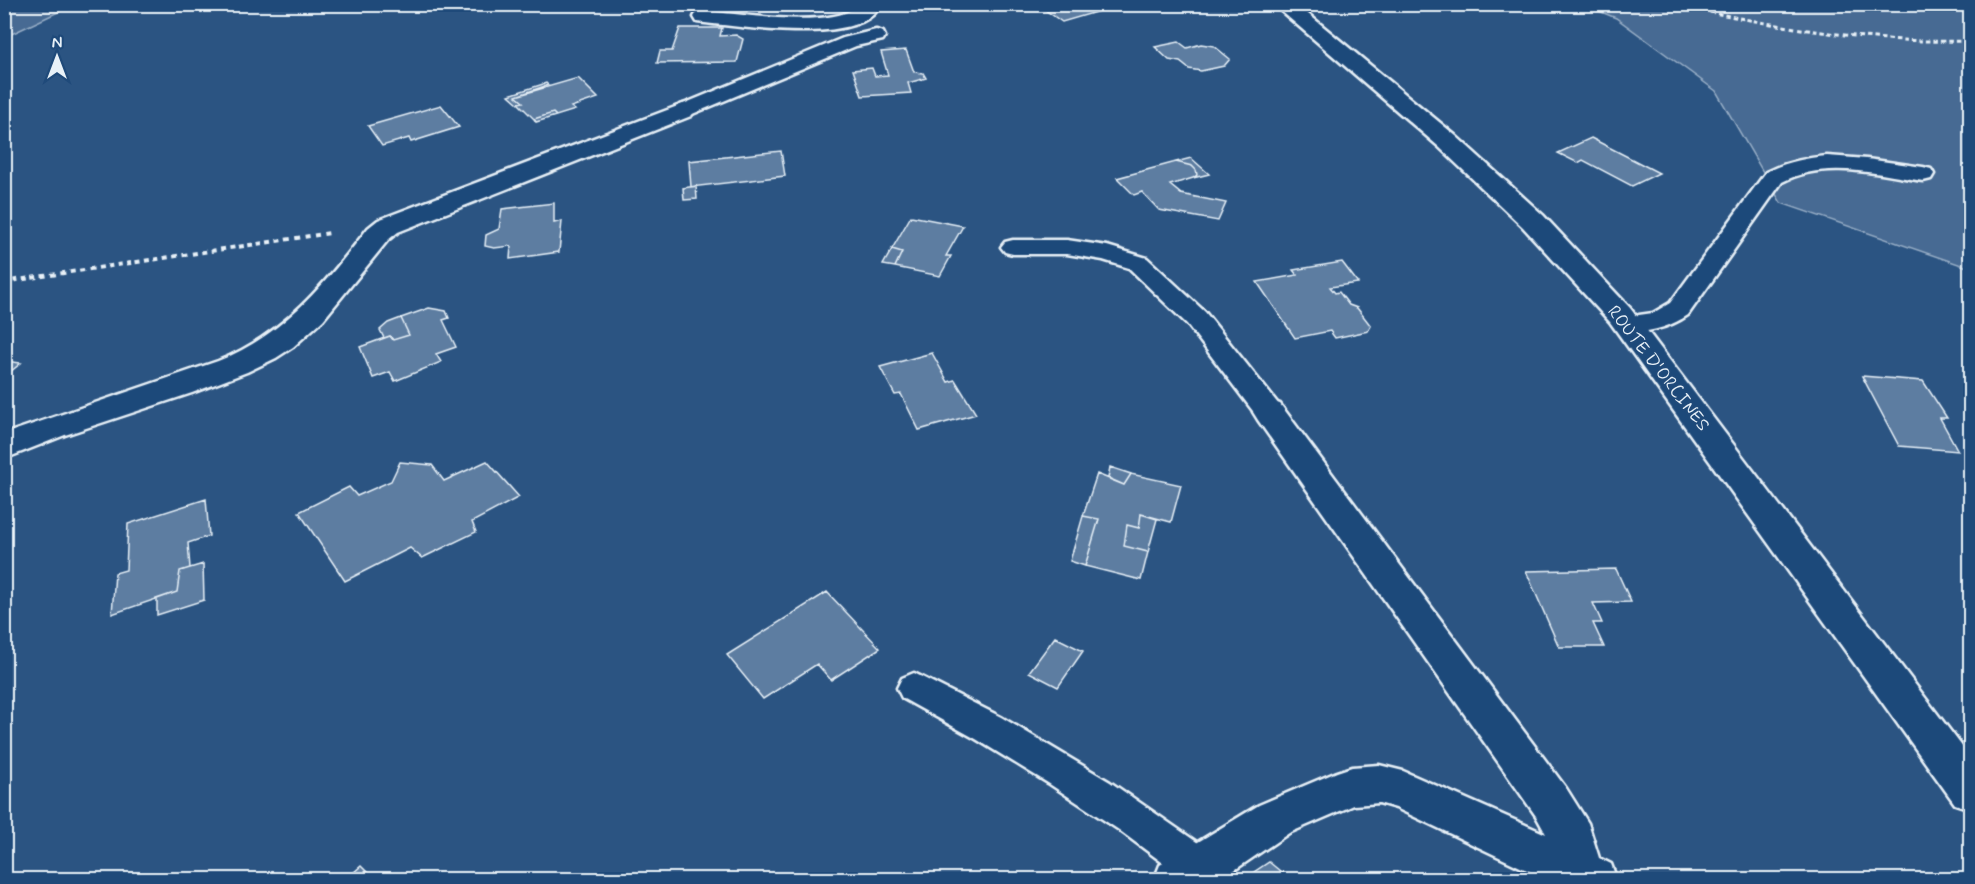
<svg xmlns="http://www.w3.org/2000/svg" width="1975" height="884" viewBox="0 0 1975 884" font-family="Mynerve,sans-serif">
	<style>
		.green { fill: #476b93; stroke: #98aec6; stroke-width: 1.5 }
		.building { fill: #5d7da1; stroke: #e8f1f8; stroke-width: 1.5 }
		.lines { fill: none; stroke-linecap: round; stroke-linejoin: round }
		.lane-casing { stroke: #e8f1f8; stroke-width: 5 }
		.street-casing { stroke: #e8f1f8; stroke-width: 5 }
		.secondary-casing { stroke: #e8f1f8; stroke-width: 5 }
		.path-far1 { stroke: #e8f1f8; stroke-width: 3; stroke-dasharray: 4.5 3; stroke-linecap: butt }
		.path { stroke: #e8f1f8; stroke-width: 4; stroke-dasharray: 5 4.5; stroke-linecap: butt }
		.lane { fill: #1f4a7a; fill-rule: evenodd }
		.street { fill: #1f4a7a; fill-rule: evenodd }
		.secondary { fill: #1f4a7a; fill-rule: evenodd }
		.labels { text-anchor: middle; stroke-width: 4.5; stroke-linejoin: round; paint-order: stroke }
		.street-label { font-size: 18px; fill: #e8f1f8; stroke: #1f4a7a }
	</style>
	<rect width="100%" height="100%" fill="#2b5482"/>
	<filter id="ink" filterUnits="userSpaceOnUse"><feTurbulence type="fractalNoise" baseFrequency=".0167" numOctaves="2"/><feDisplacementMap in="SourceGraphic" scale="12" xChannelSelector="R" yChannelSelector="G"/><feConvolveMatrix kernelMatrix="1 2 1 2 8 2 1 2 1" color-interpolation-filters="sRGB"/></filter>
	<g filter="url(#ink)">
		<!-- green -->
		<path class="green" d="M5,4h68v1l-68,32z
			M1812,4l22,5 52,-5 84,1v263l-189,-65 -65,-112 -100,-73 -32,-13z"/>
		<!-- building -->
		<path class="building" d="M1042,4h64l4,4 -48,14 -18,-13 4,-1z
			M680,28h42l-2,8 16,-1 7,4 -6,23 -80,1 3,-12h12z
			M1179,42l8,6 14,-4 13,2 16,13 -6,7 -23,5 -12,-2 -9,-7 -11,-2 -14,-13z
			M906,50l8,22 9,1 3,5 -18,5 3,10 -49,3 -9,-26 19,-2 3,8 13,-1 -7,-23z
			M578,78l20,20 -27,9 4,3 -19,6 -3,-3 -19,6 -16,-16 5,-1 -7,-6z
			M546,83l2,2 -32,11 7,6 -5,1 -9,-8z
			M441,105l18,22 -48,15 -2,-4 -27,8 -14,-20z
			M553,113l3,3 -20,6 -2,-3z
			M1591,138l68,35 -27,13 -49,-26 -5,3 -20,-10z
			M781,151l4,25 -94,11 -2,-26z
			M1191,158l18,16 -16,4 4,-3 -1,-5 -4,-4 -16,-4z
			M1176,162l16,4 4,4 1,5 -4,3 -23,7 11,9 45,9 -8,18 -59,-11 -17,-18 -8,3 -17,-17z
			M1967,182l3,1v41h-2z
			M696,186l1,13 -13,1 -1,-12z
			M554,203v20l8,-2 -3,31 -49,7 1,-13 -17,2 -9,-2 1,-11 13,-6 3,-20z
			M911,216l52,10 -17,30h5l-11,20 -45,-9 7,-15 -10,-3z
			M892,249l10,3 -7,15 -12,-2z
			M1342,262l16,21 -28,4 5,6 4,-1 10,13 8,3 14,18 -3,5 -33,7 -5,-7 -35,7 -38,-56 40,-7 -4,-5z
			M429,308l17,3 3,7 -6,2 13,27 -20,7 5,8 -46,19 -5,-9 -17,6 -13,-31 30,-11 3,4 16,-5 -8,-17z
			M401,318l8,17 -16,5 -3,-4 -6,2 -4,-8 8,-7z
			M932,353l16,29 7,-2 21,34 -57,16 -18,-36 -6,1 -15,-28z
			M4,361l17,2 -17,14z
			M1862,376l61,5 24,37h-7l18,33 -59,-5z
			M487,461l32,36 -47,25 4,10 -54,26 -12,-10 -65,33 -46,-69 50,-25 8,9 34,-15 9,-19 32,3 12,16z
			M1110,467l21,7 -7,11 -16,-7z
			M1097,474l27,11 7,-11 50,11 -10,37 -30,-8 -2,14 -12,-3 -3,21 24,6 -7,28 -56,-14 14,-47 -16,-3z
			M206,499l3,37 -21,7 2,25 -10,3 -3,21 -65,22 3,-41 11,-3 2,-46z
			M1141,514l16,5 -9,33 -24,-6 3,-21 12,3z
			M1083,516l16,3 -14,47 -15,-5z
			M203,564l1,36 -47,15v-16l20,-7 3,-21z
			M1616,569l15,33 -38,1 9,20h-9l11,24h-45l-33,-76z
			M827,592l53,56 -49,32 -14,-16 -54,35 -36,-44z
			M1055,637l28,14 -25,36 -29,-15z
			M1269,862l22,18h-49z
			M361,866l14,14h-30z"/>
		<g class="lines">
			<!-- lane casing -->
			<g class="lane-casing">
				<path id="lane" d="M876,30l7,2 2,4 -2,4 -27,6 -166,69 -7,2 -7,-2 -3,-4 3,-4 167,-69z
					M1827,156l40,3 56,8 8,2 3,5 -3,5 -8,2c-46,-7 -98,-22 -141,1l-94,133c-18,13 -48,21 -70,15l-4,-6 4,-6 35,-5 17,-10 96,-131c20,-10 39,-14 61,-16z
					M1013,240h54l40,6 40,12 58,54 74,93 4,7 -4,7 -10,3 -10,-3 -72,-95 -58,-56 -26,-8 -36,-6h-54l-8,-2 -4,-5 4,-5z
					M914,673l87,44 109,65 104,72 5,13 -5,13h-28l-67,-50 -71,-47 -72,-44 -74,-41 -5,-10 5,-10z"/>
			</g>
			<!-- street casing -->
			<g class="street-casing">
				<path id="street" d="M856,4h21l1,5c-24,36 -134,18 -173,14l-8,-1 -3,-5 3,-5 8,-1c37,3 122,18 152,-4z
					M683,104l8,2 4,5 -4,5 -293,116 -10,8 -65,80 -30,27 -17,11 -29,14 -55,21 -127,42 -61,24v-25l214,-73c66,-26 108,-78 150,-133l10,-8z
					M1269,401l11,3 286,384 22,35 11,35 12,6 6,16h-69l-152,-72 -17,-5 -25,2 -65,28 -69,47h-66l6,-15 99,-60 78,-33 15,-5 27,-2 24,6 143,63 -10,-18 -278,-396 -5,-8 5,-8z"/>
			</g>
			<!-- secondary casing -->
			<g class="secondary-casing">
				<path id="secondary" d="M1273,4h23l160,132 87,79 87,93 340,449v52l-15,-5 -345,-482 -87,-95 -85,-81z"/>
			</g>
			<!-- path-far1 -->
			<path class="path-far1" d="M1673,4c99,22 196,40 297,37"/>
			<!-- path -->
			<path class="path" d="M4,282l326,-49"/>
			<!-- lane -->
			<use href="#lane" class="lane"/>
			<!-- street -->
			<use href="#street" class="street"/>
			<!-- secondary -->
			<use href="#secondary" class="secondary"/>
		</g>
	</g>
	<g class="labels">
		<!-- street labels -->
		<g class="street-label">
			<text transform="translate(1659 368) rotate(52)" y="6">ROUTE D'ORCINES</text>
		</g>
	</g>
	<!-- margin -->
	<rect width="1975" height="884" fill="none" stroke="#1f4a7a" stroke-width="24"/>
	<rect x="12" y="12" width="1951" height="860" fill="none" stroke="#e8f1f8" stroke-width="2" filter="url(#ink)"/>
	<!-- north arrow -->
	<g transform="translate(57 57)" stroke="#1f4a7a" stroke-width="4.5" paint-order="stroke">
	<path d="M0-4.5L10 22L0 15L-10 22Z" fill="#e8f1f8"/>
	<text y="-9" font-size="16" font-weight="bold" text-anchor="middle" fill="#e8f1f8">N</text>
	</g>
</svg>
